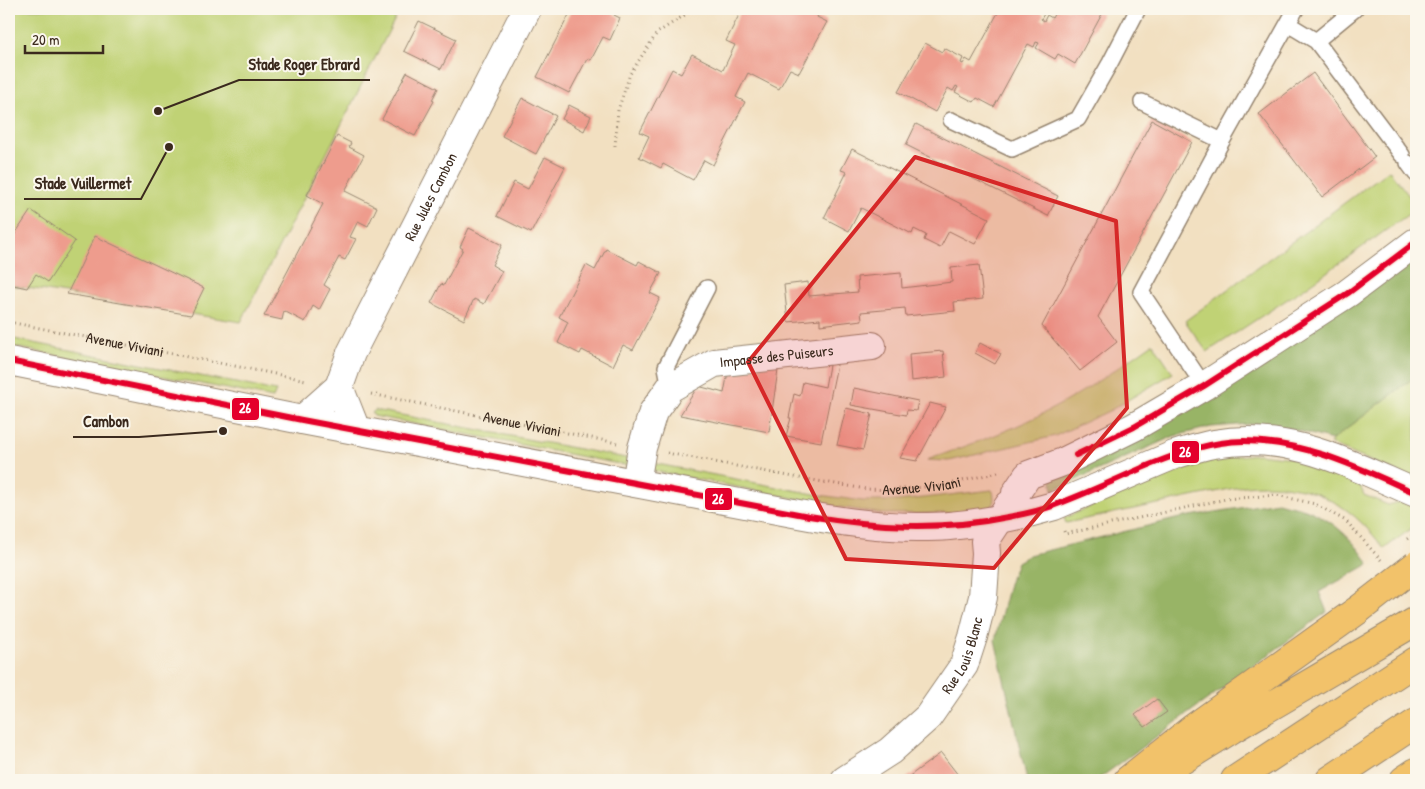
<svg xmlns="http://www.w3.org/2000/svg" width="1425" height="789" viewBox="0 0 1425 789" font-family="'Patrick Hand',sans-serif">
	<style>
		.green { fill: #c0d275; stroke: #7e7e4a }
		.forest { fill: #98b466; stroke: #6a6f42 }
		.building { fill: #ee9c8d }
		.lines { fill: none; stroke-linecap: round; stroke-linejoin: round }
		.service-casing { stroke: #968570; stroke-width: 18 }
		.minor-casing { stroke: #968570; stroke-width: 30 }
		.tertiary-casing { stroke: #968570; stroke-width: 30 }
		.trunk-casing { stroke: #968570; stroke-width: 30 }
		.path { stroke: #968570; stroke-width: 3; stroke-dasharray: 1 4; stroke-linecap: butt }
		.service { stroke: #fff; stroke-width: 15 }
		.minor { stroke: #fff; stroke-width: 28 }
		.tertiary { stroke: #fff; stroke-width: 28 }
		.trunk { stroke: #f2c26a; stroke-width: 28 }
		.trunk-bridge-casing { stroke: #968570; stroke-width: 30; stroke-linecap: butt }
		.trunk-bridge { stroke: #f2c26a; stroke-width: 28 }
		.bus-1-casing { stroke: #fbf7ec; stroke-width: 10 }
		.bus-1 { stroke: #e4002b; stroke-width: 6 }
		.marked { fill: #d62828; fill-opacity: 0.2; stroke: #d62828; stroke-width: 4; stroke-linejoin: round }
		.labels { text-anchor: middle; stroke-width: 4; stroke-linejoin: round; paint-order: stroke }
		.street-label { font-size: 15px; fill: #3b2a1e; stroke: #fbf7ec }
		.leader { fill: none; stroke: #3b2a1e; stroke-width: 2 }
		.callout-dot { fill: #3b2a1e; stroke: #fbf7ec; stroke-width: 2 }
		.callout-label { font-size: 16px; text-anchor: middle; font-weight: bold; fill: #3b2a1e; stroke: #fbf7ec; stroke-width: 4; stroke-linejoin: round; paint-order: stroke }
		.line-badge { stroke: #fbf7ec; stroke-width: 2 }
		.badge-label { font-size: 14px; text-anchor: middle; font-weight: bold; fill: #fff }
	</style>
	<rect width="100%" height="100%" fill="#fbf7ec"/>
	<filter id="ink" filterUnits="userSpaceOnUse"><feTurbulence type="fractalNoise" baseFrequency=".02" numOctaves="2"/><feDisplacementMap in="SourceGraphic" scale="10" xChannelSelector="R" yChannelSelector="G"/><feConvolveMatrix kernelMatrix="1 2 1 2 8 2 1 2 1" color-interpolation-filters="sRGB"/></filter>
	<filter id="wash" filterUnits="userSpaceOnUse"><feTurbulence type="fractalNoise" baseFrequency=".0096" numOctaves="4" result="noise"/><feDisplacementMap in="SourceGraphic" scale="20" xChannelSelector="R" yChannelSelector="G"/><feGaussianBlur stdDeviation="1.12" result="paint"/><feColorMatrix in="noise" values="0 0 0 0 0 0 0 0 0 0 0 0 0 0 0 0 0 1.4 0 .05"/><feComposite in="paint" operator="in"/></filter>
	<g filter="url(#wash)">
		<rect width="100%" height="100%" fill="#f2e0c1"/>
		<!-- green -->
		<path class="green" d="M9,9h391l-159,313 -232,-37z
			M1389,170l27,35v4l-113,80 -96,63 -22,-31z
			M9,338l267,53 -3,7 -264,-52z
			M1153,343l20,30 -62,37 -56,26 -106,25 -22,-1c45,-16 92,-32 134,-56 32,-18 62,-40 92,-61z
			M1416,376v104l-86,-36 2,-4z
			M375,410l444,85 44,6h35l94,-11c3,4 2,13 0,18l-36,5 -73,1 -44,-7 -465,-91 -2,-3z
			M1258,454l35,4 65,23 6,14 24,10 16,-4 12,6v16l-3,4 -29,22c-36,-50 -79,-69 -140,-63l-178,37 -2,-5 121,-52 30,-8z"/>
		<!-- forest -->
		<path class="forest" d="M1416,249v127l-84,64 -40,-11 -21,-4 -21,-1 -39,3 -37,9 -121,54 -3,-16z
			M1278,502c9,3 18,4 27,7 27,10 49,31 64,55l-50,28 8,20 -230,168h-70l-32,-140 14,-56 8,-22 12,-7 155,-38z"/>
		<g id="blocks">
			<!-- building -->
			<path class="building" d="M572,9h45l-3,6 6,3 -10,22 -7,-3 -12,23 -4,-1 -18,34 -32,-16z
				M742,9h79l-4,8 10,5 -28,51 -9,-4 -11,20 -31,-16 -12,24 9,5 -32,63 -9,-5 -11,20 -30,-16 -2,4 -22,-11 10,-21 -9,-4 32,-63 9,5 11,-20 31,16 12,-25 -9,-4z
				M1000,9h34l10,5 -3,5 3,2 3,-6 5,3 5,-9h35l10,5 -27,50 -17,-10 -3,5 -19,-11 3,-5 -3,-1 -2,5 -6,-3 -34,63 -17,-9 -3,4 -19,-10 3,-5 -2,-1 -3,5 -5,-3 -13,24 -37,-20 27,-49 17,9 2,-4 19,10 -2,5 2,1 3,-5 5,3z
				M419,21l37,18 -15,30 -37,-18z
				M407,72l31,16 -6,12 2,1 -19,35 -33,-17z
				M1313,73l62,84 -53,40 -63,-83z
				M522,98l34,18 -20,38 -34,-18z
				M569,105l22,11 -7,15 -22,-12z
				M1152,120l40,22 -94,175 19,25 -37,29 -38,-45z
				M916,124l142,72 -10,20 -142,-71z
				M337,136l14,7 -2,4 15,8 -19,36 32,16 -9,19 -10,-5 -8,16 6,2 -11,21 -6,-3 -15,28 6,4 -11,21 -6,-4 -8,16 -21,-11 -2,9 -18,-4 59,-112 -16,-9z
				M852,149l137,69 -14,26 -26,-13 -9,17 -16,-8 2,-5 -12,-6 -2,5 -51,-26 -12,23 -25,-13 23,-46 -6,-2z
				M545,157l20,10 -34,66 -34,-17 17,-34 14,7z
				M31,210l44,31 -27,41 -12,-8 -9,14 -18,-4v-41z
				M469,228l33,17 -10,20 10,6 -18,33 -10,-5 -10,21 -33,-17 10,-19 3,1 19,-36 -3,-2z
				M95,236l109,52 -13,27 -124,-21z
				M606,249l31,16 2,-4 22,12 -11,20 10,5 -27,52 -10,-5 -10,21 -31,-16 -2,4 -22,-11 10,-21 -9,-5 27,-52 9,5z
				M979,265l4,34 -29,3 1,9 -49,5 -1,-8 -44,4 1,8 -42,5v-6l-32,3 -4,-37 24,-3 1,14 49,-4 -1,-15 44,-4 1,15 50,-6 -1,-14z
				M980,343l21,11 -6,10 -20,-11z
				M943,351l3,26 -35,4 -2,-27z
				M830,360h8l-17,82 -35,-6 5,-18h-2l5,-24 6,2 3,-14 22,5z
				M779,363l-10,69 -89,-17 18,-29 26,7 4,-21z
				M854,388l64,13 -2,10 -9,-1 -1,5 -55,-10z
				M930,403l16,4 -29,54 -17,-3z
				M846,408l26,6 -9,36 -26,-5z
				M1157,699l10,13 -22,15 -10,-12z
				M941,753l21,27h-58z"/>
		</g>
	</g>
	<g filter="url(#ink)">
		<use href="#blocks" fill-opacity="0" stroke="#968570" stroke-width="1"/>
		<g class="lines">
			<!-- service casing -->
			<g class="service-casing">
				<path id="service" d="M1288,24l28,17 39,-32
					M1316,41l86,114
					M1142,102l80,39 -81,151 63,94
					M951,120l61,29 66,-30 32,-56 28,-54
					M1222,141l74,-132
					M1408,163l8,11
					M670,388l-4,-21 41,-79"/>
			</g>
			<!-- minor casing -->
			<g class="minor-casing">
				<g id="minor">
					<path d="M339,387l17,43"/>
					<path id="s4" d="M302,420l37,-33 12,-34 176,-344"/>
					<path id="s5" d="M636,483l6,-35 11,-36 17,-24 44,-25 158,-17"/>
					<path id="s6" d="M845,780l45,-29 38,-34 36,-52 9,-28 10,-40 3,-44 -1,-12 24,-36"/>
				</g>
			</g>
			<!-- tertiary casing -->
			<g class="tertiary-casing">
				<path id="tertiary" d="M9,361l293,59 491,93c42,8 83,14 125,14 10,0 21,0 31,-1 36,-3 71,-10 105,-20l120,-51c13,-4 27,-9 40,-11 76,-14 136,21 202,49
					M1016,493l12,-18 35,-13 71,-35 70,-41 144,-93 68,-51"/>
			</g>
			<!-- trunk casing -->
			<g class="trunk-casing">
				<path id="trunk" d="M1128,780l64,-51 166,-119
					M1150,780l82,-51 184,-108
					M1235,780l181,-119
					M1330,780l86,-57
					M1404,780l12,-8"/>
			</g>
			<!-- path -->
			<g class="path">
				<path d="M615,146l3,-36 12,-36 27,-41 37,-24"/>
				<path id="s1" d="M9,322l297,58"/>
				<path id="s2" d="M371,394l246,49"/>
				<path id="s3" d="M667,453l127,24 72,12 25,1 55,-5 52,-13"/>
				<path d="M1064,531l1,3 161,-35 50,-4 39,9 31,17 35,39"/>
				<path d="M1407,539l9,-6"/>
			</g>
			<!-- service -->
			<use href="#service" class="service"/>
			<!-- minor -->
			<use href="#minor" class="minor"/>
			<!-- tertiary -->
			<use href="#tertiary" class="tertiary"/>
			<!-- trunk -->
			<use href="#trunk" class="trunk"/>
			<!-- trunk-bridge casing -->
			<g class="trunk-bridge-casing">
				<path id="trunk-bridge" d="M1358,610l58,-45"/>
			</g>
			<!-- trunk-bridge -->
			<use href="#trunk-bridge" class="trunk-bridge"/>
			<!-- bus-1 casing -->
			<g class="bus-1-casing">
				<path id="bus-1" d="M9,361l293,59 507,96c66,11 132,15 199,1 16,-3 32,-6 47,-12 30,-11 58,-24 87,-37 33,-13 66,-27 102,-27 62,0 117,28 172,52
					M1076,455l58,-28 70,-41 144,-93 68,-51"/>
			</g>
			<!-- bus-1 -->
			<use href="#bus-1" class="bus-1"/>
		</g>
	</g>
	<!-- marked area -->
	<path class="marked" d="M915,157l201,64 11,187 -133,160 -148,-9 -98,-197z"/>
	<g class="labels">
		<!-- street labels -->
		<g class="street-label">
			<text dy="5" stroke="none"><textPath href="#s4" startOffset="261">Rue Jules Cambon</textPath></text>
			<text dy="5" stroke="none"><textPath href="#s1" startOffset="118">Avenue Viviani</textPath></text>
			<text dy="5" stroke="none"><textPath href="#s5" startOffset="216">Impasse des Puiseurs</textPath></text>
			<text dy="5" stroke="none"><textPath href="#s2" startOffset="154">Avenue Viviani</textPath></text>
			<text dy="5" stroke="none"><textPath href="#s3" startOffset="258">Avenue Viviani</textPath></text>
			<text dy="5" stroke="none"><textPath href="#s6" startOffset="176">Rue Louis Blanc</textPath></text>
		</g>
	</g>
	<!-- callouts -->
	<path class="leader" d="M158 111L239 80H370M169 147L141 199H24M223 431L139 437H73"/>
	<g class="callout-dot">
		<circle cx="158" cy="111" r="5"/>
		<circle cx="169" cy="147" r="5"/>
		<circle cx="223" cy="431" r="5"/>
	</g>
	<g class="callout-label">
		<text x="304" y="70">Stade Roger Ebrard</text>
		<text x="83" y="189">Stade Vuillermet</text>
		<text x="106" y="427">Cambon</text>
	</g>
	<g class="line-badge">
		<rect x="231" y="397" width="29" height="24" rx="5" fill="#e4002b"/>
		<rect x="1171" y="440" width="29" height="24" rx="5" fill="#e4002b"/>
		<rect x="704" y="487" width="29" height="24" rx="5" fill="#e4002b"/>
	</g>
	<g class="badge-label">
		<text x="245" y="413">26</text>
		<text x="1185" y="457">26</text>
		<text x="718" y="504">26</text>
	</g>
	<!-- margin -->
	<rect width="1425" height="789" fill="none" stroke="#fbf7ec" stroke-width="30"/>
	<!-- scale -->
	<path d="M25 45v8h78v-8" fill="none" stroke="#3b2a1e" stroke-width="2.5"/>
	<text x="32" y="45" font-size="15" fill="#3b2a1e" stroke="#fbf7ec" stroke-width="4" paint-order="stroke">20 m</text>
</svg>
